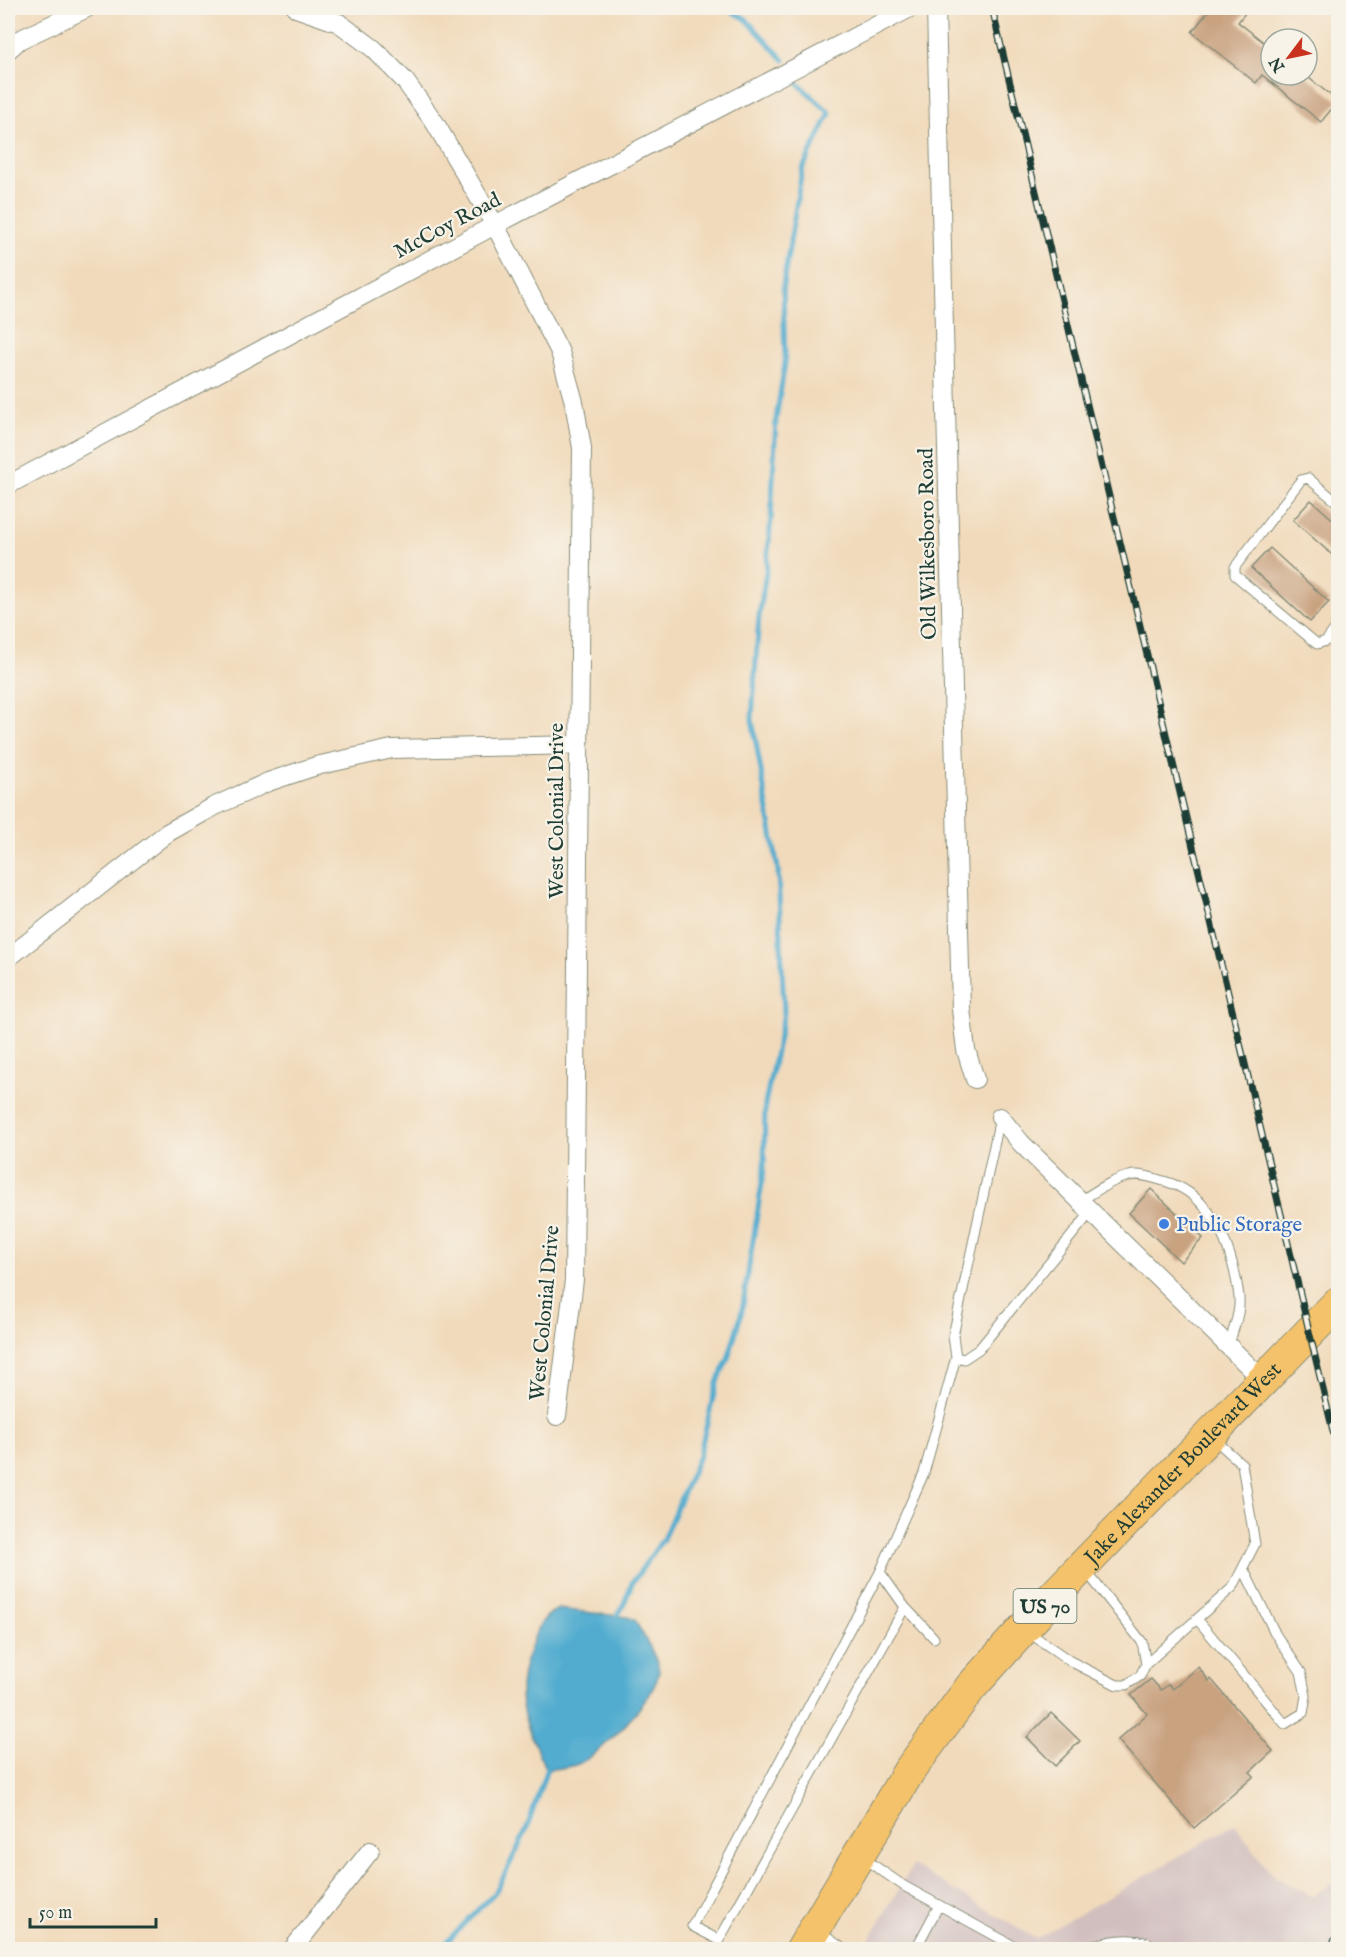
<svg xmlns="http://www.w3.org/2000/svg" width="1346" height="1957" viewBox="0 0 1346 1957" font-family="'IM FELL English',serif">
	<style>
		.industrial { fill: #d1bfbf }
		.water { fill: #51accf; stroke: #387482; stroke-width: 1.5 }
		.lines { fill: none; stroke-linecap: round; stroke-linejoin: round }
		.stream { stroke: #51accf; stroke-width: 5 }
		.building { fill: #c9a280 }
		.lane-casing { stroke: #888c78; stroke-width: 11 }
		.street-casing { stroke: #888c78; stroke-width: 20 }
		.highway-casing { stroke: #888c78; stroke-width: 34 }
		.lane { stroke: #fff; stroke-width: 9 }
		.street { stroke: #fff; stroke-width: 18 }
		.highway { stroke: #f4c26a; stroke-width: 32 }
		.rail-casing { stroke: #1f3d34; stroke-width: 7 }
		.rail { stroke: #f7f3e8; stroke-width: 4.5; stroke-dasharray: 14; stroke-linecap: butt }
		.shop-dot { fill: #3f7fe0; stroke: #f7f3e8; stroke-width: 2 }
		.labels { text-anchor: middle; stroke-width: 4.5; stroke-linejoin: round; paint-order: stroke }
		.shield { fill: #f7f3e8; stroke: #60746a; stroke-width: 1.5 }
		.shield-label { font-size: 20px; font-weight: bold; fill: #1f3d34 }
		.street-label { font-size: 21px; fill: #1f3d34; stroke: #f7f3e8 }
		.shop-label { font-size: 21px; fill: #366cbe; stroke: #f7f3e8; text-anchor: start }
	</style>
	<rect width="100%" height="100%" fill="#f7f3e8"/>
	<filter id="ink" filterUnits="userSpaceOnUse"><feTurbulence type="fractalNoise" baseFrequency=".0167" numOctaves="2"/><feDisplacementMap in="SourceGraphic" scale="12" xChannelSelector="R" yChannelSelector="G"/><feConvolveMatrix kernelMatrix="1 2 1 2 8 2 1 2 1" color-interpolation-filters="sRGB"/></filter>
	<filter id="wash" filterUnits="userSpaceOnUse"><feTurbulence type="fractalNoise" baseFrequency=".008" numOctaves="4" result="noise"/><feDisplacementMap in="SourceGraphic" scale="24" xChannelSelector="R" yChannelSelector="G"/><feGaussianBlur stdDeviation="1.35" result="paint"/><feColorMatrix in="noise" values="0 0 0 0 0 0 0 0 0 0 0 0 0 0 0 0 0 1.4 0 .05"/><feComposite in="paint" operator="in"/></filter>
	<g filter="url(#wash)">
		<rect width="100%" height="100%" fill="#f1dabb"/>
		<!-- industrial -->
		<path class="industrial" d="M1235,1824l38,52 39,20 25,-15 1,1v67l-475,1 50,-85 123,74z"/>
		<!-- water -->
		<path class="water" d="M558,1609l70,8 7,3c6,12 24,39 24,51 -1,24 -58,84 -81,93 -9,4 -22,4 -32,6 -23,-52 -36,-74 -13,-130 6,-14 10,-24 25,-31z"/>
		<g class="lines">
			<!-- stream -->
			<path class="stream" d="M724,8l21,10 39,42
				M614,1621l9,-15 9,-23 31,-44 36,-83 18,-74 11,-23 14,-48 22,-141 1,-66 19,-91 -6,-144 -26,-150 7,-103 7,-43 5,-54 5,-100 9,-56 -2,-78 19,-115 28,-57 -36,-33
				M439,1950l58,-60 29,-59 22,-66"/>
		</g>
		<g id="blocks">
			<!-- building -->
			<path class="building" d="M1211,8h38l-11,14 33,26v27h34l33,26 -17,21 -59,-47 -6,8 -64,-51z
				M1311,500l27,24v36l-45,-40z
				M1270,548l59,54 -19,20 -59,-54z
				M1151,1189l52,49 -22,24 -52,-49z
				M1198,1667l11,14 2,-2 62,72 -23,21 4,4 -60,52 -76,-88 29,-26 -16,-19 20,-16 10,11 8,-6 4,5z
				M1051,1713l29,28 -25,25 -28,-29z"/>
		</g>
	</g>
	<g filter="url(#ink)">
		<use href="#blocks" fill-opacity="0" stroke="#888c78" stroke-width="1.5"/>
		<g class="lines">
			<!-- lane casing -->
			<g class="lane-casing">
				<path id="lane" d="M1338,503l-30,-25 -7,2 -66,87v8l82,69 9,-3 12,-16
					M1000,1118l-47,218 3,21 8,2 15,-10 112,-137
					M1080,1201c15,-9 31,-21 49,-25 11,-3 24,2 35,5 43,12 62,53 71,93 2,10 5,21 4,32 -1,14 -6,26 -11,39
					M880,1572l25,35 -186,333 -27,-14 188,-354 44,-99 32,-116
					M905,1607l29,31
					M1197,1619l88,105 18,-11 3,-17 -5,-24 -25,-37 -33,-67
					M1028,1632l42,29 47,24h9l14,-9 6,-12 -4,-22 -56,-71
					M1146,1664l87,-77 22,-43 -13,-80 -28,-25
					M863,1858l41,28 108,59 13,5
					M819,1932l26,18
					M915,1950l24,-45
					M1074,1950c27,-7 63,-19 87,0"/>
			</g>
			<!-- street casing -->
			<g class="street-casing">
				<path id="street" d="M296,8l43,15 35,26 31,32 30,42 60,102 65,127 14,50 8,46 -8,832 -17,136
					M936,8l25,1001 5,41 9,29
					M8,50l11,-10 68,-32
					M8,485l487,-260 415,-217
					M8,958l159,-125 46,-26 55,-25 48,-16 76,-17 187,-4
					M1000,1117l21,26 242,237
					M292,1950l78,-99"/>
			</g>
			<!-- highway casing -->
			<g class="highway-casing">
				<g id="highway">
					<path id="s1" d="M802,1950l107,-179 62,-84 74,-82 293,-302"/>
				</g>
			</g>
			<!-- lane -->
			<use href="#lane" class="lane"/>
			<!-- street -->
			<use href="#street" class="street"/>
			<!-- highway -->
			<use href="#highway" class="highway"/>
			<!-- rail casing -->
			<g class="rail-casing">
				<path id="rail" d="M992,8l346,1444
					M1330,1950l8,-17"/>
			</g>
			<!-- rail -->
			<use href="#rail" class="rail"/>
		</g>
	</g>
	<!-- markers -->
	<circle class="shop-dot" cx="1164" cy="1224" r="6"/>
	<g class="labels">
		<!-- shield labels -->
		<rect class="shield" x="1013.5" y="1589" width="63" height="34" rx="4.5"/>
		<g class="shield-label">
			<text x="1045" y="1613">US 70</text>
		</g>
		<!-- street labels -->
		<g class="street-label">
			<text transform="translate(447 225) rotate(-28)" y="7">McCoy Road</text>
			<text transform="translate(927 544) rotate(-91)" y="7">Old Wilkesboro Road</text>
			<text transform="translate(556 811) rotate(-90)" y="7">West Colonial Drive</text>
			<text transform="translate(544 1313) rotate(-85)" y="7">West Colonial Drive</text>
			<text dy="7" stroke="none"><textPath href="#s1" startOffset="621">Jake Alexander Boulevard West</textPath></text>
		</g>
		<!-- shop labels -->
		<g class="shop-label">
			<text x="1176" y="1231">Public Storage</text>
		</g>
	</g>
	<!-- margin -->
	<rect width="1346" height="1957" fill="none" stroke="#f7f3e8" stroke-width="30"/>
	<!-- north arrow -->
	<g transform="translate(1289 57) rotate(238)"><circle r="28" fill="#f7f3e8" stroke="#a1aaa0" stroke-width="1.5"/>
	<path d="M0-4.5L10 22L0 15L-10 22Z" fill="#c8321e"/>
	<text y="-9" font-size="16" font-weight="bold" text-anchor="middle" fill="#1f3d34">N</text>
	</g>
	<!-- scale -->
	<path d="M30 1918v9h126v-9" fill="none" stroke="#1f3d34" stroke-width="3"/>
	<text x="39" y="1918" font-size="18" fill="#1f3d34" stroke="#f7f3e8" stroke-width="4.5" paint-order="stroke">50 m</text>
</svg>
